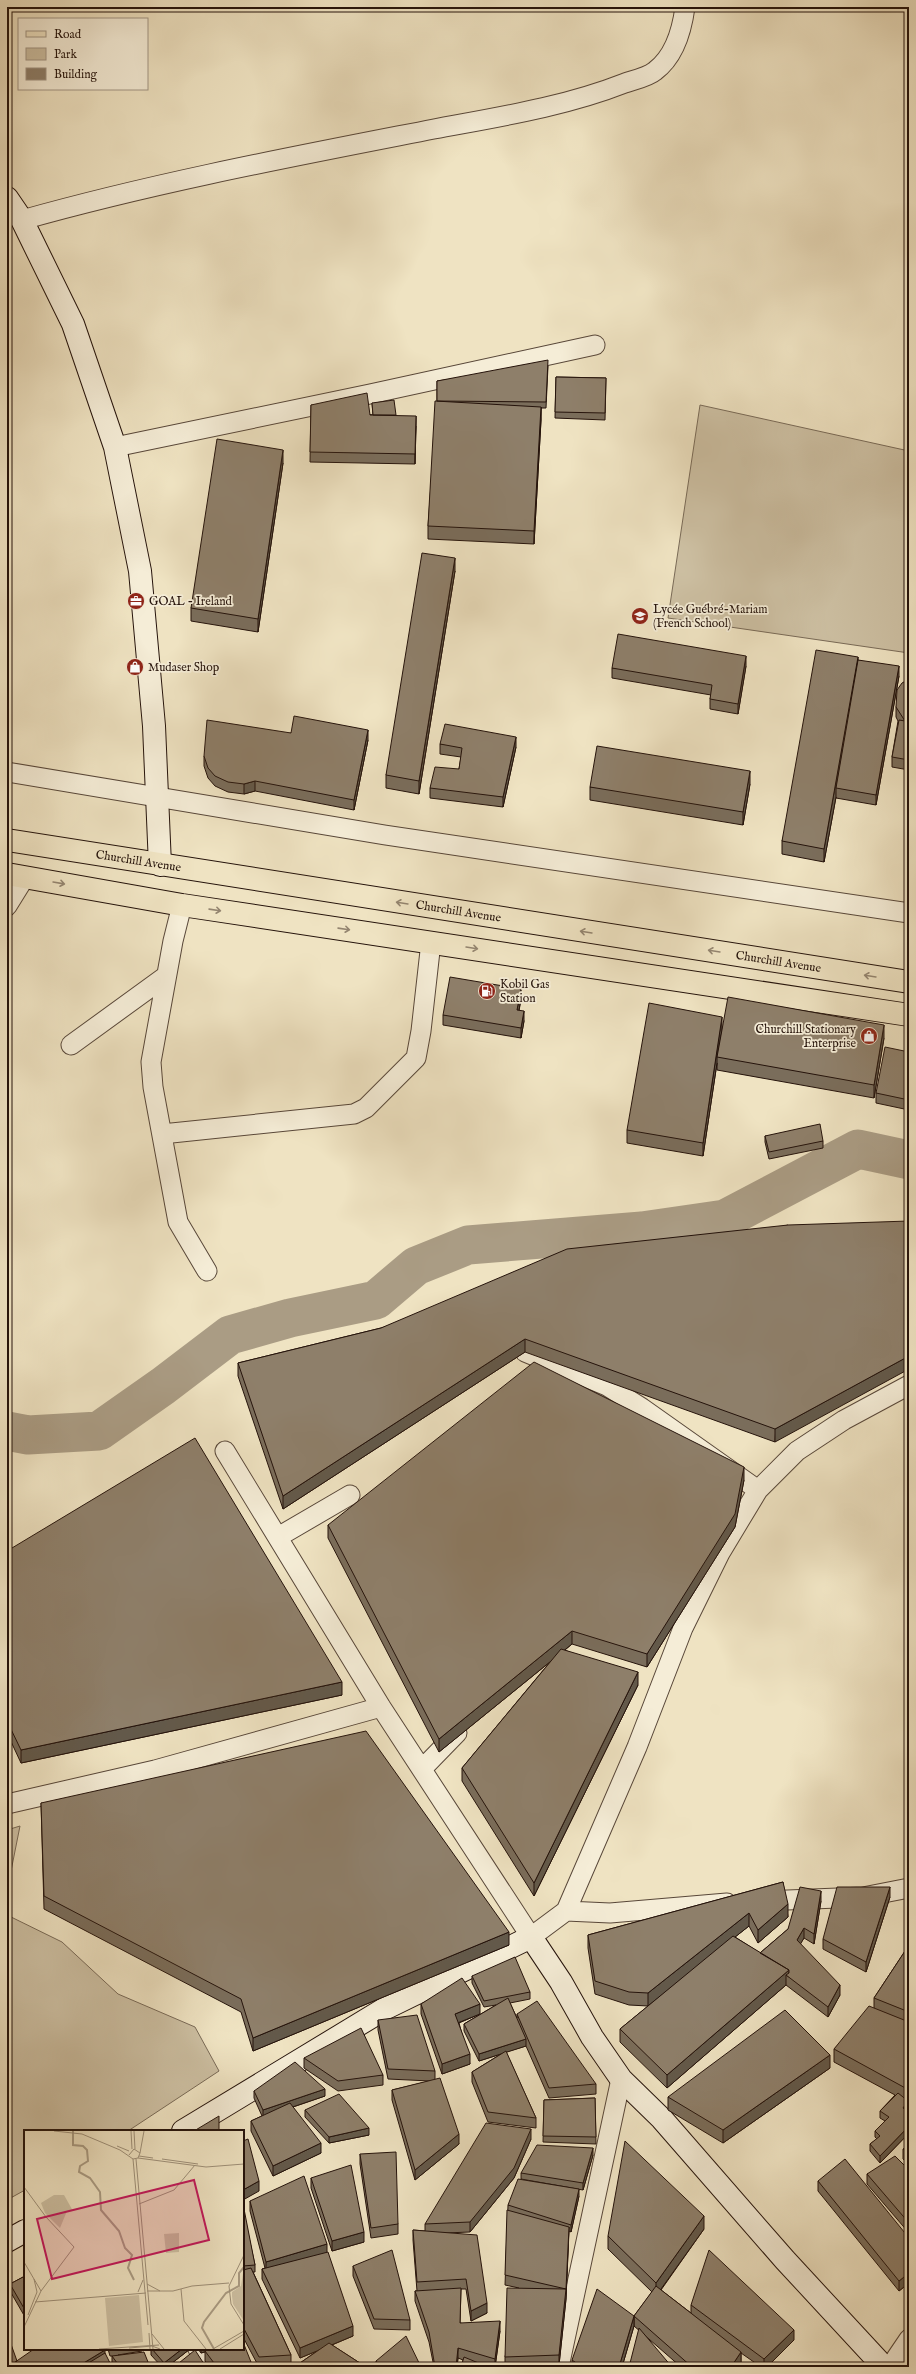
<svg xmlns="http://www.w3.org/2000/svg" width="916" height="2374" viewBox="0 0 916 2374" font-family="'IM FELL English',serif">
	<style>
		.green { fill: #cdc0a3; stroke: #796a57 }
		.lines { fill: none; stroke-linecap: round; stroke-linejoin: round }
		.river { stroke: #aa9c84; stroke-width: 39 }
		.street-casing { stroke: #584739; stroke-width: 21 }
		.secondary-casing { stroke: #25130b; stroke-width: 24 }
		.primary-casing { stroke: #25130b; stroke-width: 24 }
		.street { stroke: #f5edd7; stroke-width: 19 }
		.secondary { stroke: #f5edd7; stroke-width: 22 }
		.primary { stroke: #efe3c2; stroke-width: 22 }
		.wall { fill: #7a6d5b; stroke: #25130b }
		.shaded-wall { fill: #63594a; stroke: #25130b }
		.building { fill: #8e7f6a; stroke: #25130b }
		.oneway { stroke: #948570 }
		.labels { text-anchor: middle; stroke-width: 3.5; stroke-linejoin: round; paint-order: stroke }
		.poi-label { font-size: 12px; fill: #25130b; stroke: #f5edd7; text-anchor: start }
		.street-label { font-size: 12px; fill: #25130b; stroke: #f5edd7 }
		.inset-river { fill: none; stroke: #aa9c84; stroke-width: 2 }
		.inset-road { fill: none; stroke: #9e9079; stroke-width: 1 }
		.view { fill: #c2185b; fill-opacity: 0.15; stroke: #c2185b; stroke-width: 2 }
		.inset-edge { fill: none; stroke: #25130b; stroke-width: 2 }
	</style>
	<rect width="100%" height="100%" fill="#efe3c2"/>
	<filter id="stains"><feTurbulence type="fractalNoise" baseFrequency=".005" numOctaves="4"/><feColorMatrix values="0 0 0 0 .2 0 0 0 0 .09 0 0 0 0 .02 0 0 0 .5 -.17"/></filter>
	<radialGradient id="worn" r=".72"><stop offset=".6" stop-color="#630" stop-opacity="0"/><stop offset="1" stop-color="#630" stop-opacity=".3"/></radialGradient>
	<!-- green -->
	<path class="green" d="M700,405l209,46v202l-241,-35z
		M20,1826l-13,65v-61z
		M7,1915l55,27 56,52 77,33 24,44 -91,60h-103v59l-18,10z"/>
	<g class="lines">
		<!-- river -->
		<path class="river" d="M7,1431l21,4 71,-4 64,-45 67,-51 60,-17 86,-18 40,-34 52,-21 174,-14 83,-12 133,-70 51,11"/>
		<!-- street casing -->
		<g class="street-casing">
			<path id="street" d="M22,220c135,-38 274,-64 412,-91 64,-12 130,-22 191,-46 9,-3 23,-6 30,-12 20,-15 27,-41 30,-64
				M115,447l255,-53 225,-49
				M7,772l378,63 524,78
				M182,905l-9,36 -22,121 2,25 25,135 29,49
				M7,906l18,-29
				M71,1045l95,-69
				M162,1134l192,-20 12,-6 50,-50 5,-27 10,-89
				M525,1352l82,34 35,22 116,82
				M225,1451l156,256 150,230 35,-26 71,-164 46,-119 37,-75 38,-63 39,-39 47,-31 65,-35
				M278,1537l72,-42
				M422,1769l35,-36
				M7,1804l148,-34 226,-63
				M761,1901l102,-4 46,-9
				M566,1911l44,2 117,-10
				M198,2349l12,18
				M559,2367l62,-288
				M890,2367l19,-28"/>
		</g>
		<!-- secondary casing -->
		<g class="secondary-casing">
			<path id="secondary" d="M7,198l15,22 51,104 42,123 25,124 14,155 6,139
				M183,2131l203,-123 145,-71 30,45 31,55 29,42 41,40 123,141 99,107
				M7,2241l18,-10"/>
		</g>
		<!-- primary casing -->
		<g class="primary-casing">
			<g id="primary">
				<path id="s1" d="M7,840l902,142"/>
				<path d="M7,874l175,31 727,110"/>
			</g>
		</g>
		<!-- street -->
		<use href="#street" class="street"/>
		<!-- secondary -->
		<use href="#secondary" class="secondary"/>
		<!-- primary -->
		<use href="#primary" class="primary"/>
	</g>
	<!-- wall -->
	<path class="wall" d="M548,366l-2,42h-5v12l-7,124 -106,-5v-13l9,-124v-21z
		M556,377l50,1 -1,42 -50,-2z
		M372,403l44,23 -1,38 -105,-2 1,-57 62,10z
		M283,463l-25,169 -67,-11v-13z
		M455,571l-36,223 -33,-6v-13z
		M858,660l41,16 -23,129 -40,-7v-1l-12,65 -42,-8v-13z
		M746,666l-8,48 -28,-5v-10l1,-4 -99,-17v-10z
		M909,679v91l-17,-3v-10l6,-36 -2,-4v-10z
		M291,733l77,7 -14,70 -99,-19 -11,3 -16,-2 -13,-6 -7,-8 -4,-12v-10z
		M440,744l76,3 -13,60 -73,-9v-10l29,-19 2,-12 -21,-3z
		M750,784l-7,41 -153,-25v-13z
		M521,999l-2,12 5,10 -3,17 -78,-13v-10z
		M722,1028l162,10 -10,60 -157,-28v-7l-14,93 -76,-13v-13z
		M909,1052v58l-33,-7v-10z
		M765,1136l58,5v7l-54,11 -4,-17z
		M788,1225l-13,217 -250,-90 -242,157 -45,-133v-13l143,-35z
		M744,1480l-9,47 -88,140 -75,-23 -7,6 73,35 -104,211 -72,-115v-13l88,-106 -111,90 -111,-214v-13z
		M7,1551l335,144 -321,68 -14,-30z
		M41,1803l468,142 -256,106 -12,-39 -197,-103z
		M783,1882l5,35 -30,26 -9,-17 -14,11 25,16 28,-24 33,-28 -7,43 -10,-6 -4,6 40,51 -12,22 -42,-32 -119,103 -47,-46v-13l44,-36 -16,13 -19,-1 -34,-11 -7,-46v-13z
		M909,1888v17l-1,-6v-10z
		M890,1897l-24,75 -43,-23v-10z
		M909,1945v158l-1,-1v6l-2,2 3,3v20l-29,30 -10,-12v-7l7,-5 -2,-2v-6l10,-10 -5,-3v-7l15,-16 -61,-33v-13l40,-41v-10z
		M472,1976l58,16v7l-20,4 7,15v-4l79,70v10l-47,4 -23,-52 -20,6 30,66v10l-48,-6 -16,-40v-10l29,-18 -22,7 -15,-30v-7l32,-19 -12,2 -12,-24z
		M421,2004l59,10 -21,9 11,41 -28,10 -21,-60z
		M378,2020l57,51v8l24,65 -44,36 -23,-80v-10l38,-9 -42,-2 -10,-49z
		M304,2058l79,17v10l-45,6 -34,-23z
		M830,2068l-107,75 -55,-33v-13z
		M254,2091l71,5 -32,11 28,46 -48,23 -22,-45v-10l11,-5 -8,-18z
		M595,2098l1,46 -53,-2 1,-42z
		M305,2110l64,25 -40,8 -24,-26z
		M531,2139l-17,39 -44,54 -25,1 42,80 -16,8 -5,-32h-5l-1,34 40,8 -5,36h-34l2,-7 -5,-2 -1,9h-23l-5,-25 -14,-41v-10h2l-4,-51v-10l12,1v-7z
		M909,2144v21l-6,-6v-10z
		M360,2154l38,70v10l-27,4 -11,-74z
		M593,2155l-10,35 -62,-11v-6z
		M909,2170v63l-42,-49v-10z
		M311,2178l53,64 -32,9 -21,-63z
		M818,2181l91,57v45l-10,8 -81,-100z
		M579,2196l-8,36 -2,-1 -3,68 -7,66 -40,1h-14v-9l14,-69 -14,-3 3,-80z
		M250,2201l77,51 26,84 -21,9 34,22h-66v-4l17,-12 -17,7 -38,-79v-10l3,-1 -15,-57z
		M243,2210l12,55v7h-2l38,83v10h-1v2h-31l-16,-30z
		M704,2229l-43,61 30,23v-8l103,35 -27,27h-6l-20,-14v9l-3,5h-57l-47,-41v-10l18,-24 -44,-43v-13z
		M353,2266l57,54v10l-36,-1 -21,-53z
		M25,2276v41l-15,-26v-7z
		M634,2326l-12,41h-50v-7z
		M108,2349h34v2l-24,4 32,12h-35l-3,-5v-6h-2z
		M151,2349h39l-23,18h-5l-11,-12z
		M198,2349h45l10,18h-43l-5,-6v-9l-4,1z
		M376,2361l45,6h-45z"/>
	<!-- shaded-wall -->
	<path class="shaded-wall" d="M541,407v13l-7,124v-13z
		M416,416v10l-1,38v-10z
		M283,450v13l-25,169v-13z
		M455,558v13l-36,223v-13z
		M746,656v10l-8,48v-10z
		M858,657v13l-22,118v9l-12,65v-13z
		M899,666v10l-23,129v-10z
		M368,730v10l-14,70v-10z
		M516,737v10l-13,60v-10z
		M750,771v13l-7,41v-13z
		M255,781v10l-11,3v-10z
		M521,989v10l-4,21v-10z
		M524,1011v10l-3,17v-10z
		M722,1017v13l-5,27v6l-14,93v-13z
		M884,1025v13l-10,60v-13z
		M525,1339v13l-242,157v-13z
		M909,1356v13l-134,73v-13z
		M744,1467v13l-9,47 -88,140v-13z
		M572,1631v13l-133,108v-13z
		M638,1672v13l-104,211v-13z
		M342,1682v13l-321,68v-13z
		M890,1887v10l-24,75v-10z
		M821,1891v10l-7,43v-10z
		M788,1904v13l-30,26v-13z
		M749,1913v13l-101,80v-13z
		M804,1928v10l-7,12v-10z
		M509,1932v13l-256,106v-13z
		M789,1970v7l-3,-2v10l-119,103v-13z
		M840,1985v10l-12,22v-10z
		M480,2004v10l-25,10v-10z
		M526,2039v7l-47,15v-7z
		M470,2054v10l-28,10v-10z
		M830,2055v13l-107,75v-13z
		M325,2089v7l-62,21v-7z
		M908,2101v7l-5,7v-7z
		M909,2126v7l-29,30v-7z
		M369,2128v7l-40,8v-6z
		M531,2129v10l-17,39 -44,54v-10z
		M459,2134v10l-44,36v-10z
		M321,2143v10l-48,23v-10z
		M593,2148v7l-10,35v-7z
		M259,2181v10l-16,9v-10z
		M579,2189v7l-8,36v-7z
		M704,2216v13l-48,67v-13z
		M569,2227l-3,72 -7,66v-10z
		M364,2232v10l-32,9v-10z
		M327,2244v10l-61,18v-10z
		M909,2273v10l-10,8v-10z
		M487,2303v10l-16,8v-10z
		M634,2316v10l-12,41h-3z
		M500,2321v10l-5,36v-8z
		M353,2326v10l-53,22v-10z
		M794,2330v10l-27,27h-3v-8z
		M458,2348v10l-1,9h-1z
		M182,2349h8l-23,18h-3v-4z
		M201,2349h13l-13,4z
		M105,2350v10l-12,7h-16z
		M741,2352v10l-3,5h-7z"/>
	<!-- building -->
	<path class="building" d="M548,360l-2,42 -109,-1v-20z
		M556,377l50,1 -1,35 -50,-1z
		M367,393l3,22 46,1 -1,38 -105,-2 1,-47z
		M394,400l2,15h-23l-1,-12z
		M435,401l106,6 -7,124 -106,-5z
		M217,439l66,11 -25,169 -67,-11z
		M422,553l33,5 -36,223 -33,-6z
		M618,634l128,22 -8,48 -28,-5 2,-14 -100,-17z
		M816,650l42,7 -34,192 -42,-8z
		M858,660l41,6 -23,129 -40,-7z
		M909,679v81l-17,-3 7,-37 6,1 -9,-14 1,-17 5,-7z
		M294,716l74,14 -14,70 -99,-19 -11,3 -16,-2 -13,-6 -7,-8 -4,-12 3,-36 84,13z
		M445,724l71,13 -13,60 -73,-9 5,-21 24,2 3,-21 -22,-4z
		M597,746l153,25 -7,41 -153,-25z
		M450,977l71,12 -4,21 7,1 -3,17 -78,-13z
		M728,997l156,28 -10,60 -157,-28z
		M649,1003l73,14 -19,126 -76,-13z
		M885,1047l24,5v48l-33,-7z
		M820,1124l3,17 -54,11 -4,-16z
		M909,1221v135l-134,73 -250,-90 -242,157 -45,-133 143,-35 186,-79 221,-24z
		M534,1362l210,105 -9,47 -88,140 -75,-23 -133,108 -111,-214z
		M195,1438l147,244 -321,68 -14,-29v-170z
		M561,1649l77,23 -104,211 -72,-115z
		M366,1731l143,201 -256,106 -12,-39 -197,-103 -3,-93z
		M783,1882l5,22 -30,26 -9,-17 -101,80 -19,-1 -34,-11 -7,-46z
		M800,1887l21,4 -7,43 -10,-6 -7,12 43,45 -12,22 -42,-32 3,-2v-3l-29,-17 28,-24z
		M837,1887h53l-24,75 -43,-23z
		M733,1936l56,34 -122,105 -47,-46z
		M909,1945v67l-35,-14z
		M515,1957l15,35 -46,9 -12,-25z
		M462,1978l18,26 -25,10 15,40 -28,10 -21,-60z
		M508,1998l18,41 -47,15 -15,-30z
		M537,2001l59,83 -47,4 -32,-74z
		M869,2006l40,16v68l-75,-41z
		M785,2010l45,45 -107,75 -55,-33z
		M417,2015l18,56 -47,-2 -10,-49z
		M361,2028l22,47 -45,6 -34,-23z
		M506,2051l30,67 -48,-6 -16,-40z
		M295,2062l30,27 -62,21 -9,-19z
		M440,2078l19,56 -44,36 -23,-80z
		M898,2093l10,8 -5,7 6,5v13l-29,30 -10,-12 10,-8 -5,-5 14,-14 -9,-6z
		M339,2094l30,34 -40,9 -24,-27z
		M595,2098l1,39 -53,-1 1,-36z
		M290,2103l31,40 -48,23 -22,-45z
		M219,2116v15h-25z
		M486,2123l45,6 -17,39 -44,54 -45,2z
		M248,2139l11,42 -16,9v-49z
		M625,2141l79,75 -48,67 -48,-47z
		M909,2144v11l-6,-6z
		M537,2145l56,3 -10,35 -62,-10z
		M396,2152l2,72 -27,4 -11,-74z
		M895,2156l14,14v53l-42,-49z
		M845,2159l64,79v35l-10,8 -81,-100z
		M351,2165l13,67 -32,9 -21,-63z
		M304,2176l23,68 -61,18 -16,-61z
		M518,2179l61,10 -8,36 -63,-20z
		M244,2209l11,56 -12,1v-56z
		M507,2210l62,17 -3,62 -61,-14z
		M413,2230l64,5 10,68 -16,8 -5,-32 -49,3z
		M392,2250l18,70 -36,-1 -21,-53z
		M709,2250l85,80 -30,29 -73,-54z
		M328,2252l25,74 -53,22 -38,-79z
		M251,2268l40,87 -32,2 -16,-30v-57z
		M25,2276v34l-15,-26z
		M656,2286l85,66 -10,15h-39l-58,-51z
		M461,2288l-1,35 40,-2 -5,38 -37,-11 -2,19h-21l-6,-35 -14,-41z
		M507,2288l59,1 -7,66 -54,2z
		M597,2289l37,27 -15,51h-37l-10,-7z
		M639,2328l33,39h-43z
		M7,2333l10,28 -9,6h-1z
		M406,2336l15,31h-41l-4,-6z
		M243,2342l10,25h-36l-12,-16 7,-2h31z
		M329,2343l37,24h-57l-9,-4z
		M34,2349h71v1l-28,17h-69z
		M152,2349h30l-18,14z
		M195,2350l11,17h-32z
		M144,2352l6,15h-30l-8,-11z
		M105,2353l7,14h-30z
		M464,2357l24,10h-27z
		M290,2363l-1,4h-25z
		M504,2366l45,1h-45z"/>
	<!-- one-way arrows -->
	<defs><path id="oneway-shaft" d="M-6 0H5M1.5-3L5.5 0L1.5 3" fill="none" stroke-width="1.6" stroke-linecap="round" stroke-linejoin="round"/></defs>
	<g class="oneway">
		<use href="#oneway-shaft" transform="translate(59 883) rotate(10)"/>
		<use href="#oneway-shaft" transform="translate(402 903) rotate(-171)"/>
		<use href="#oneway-shaft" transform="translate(215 910) rotate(8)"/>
		<use href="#oneway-shaft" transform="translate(344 929) rotate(8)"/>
		<use href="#oneway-shaft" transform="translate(586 932) rotate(-171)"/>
		<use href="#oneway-shaft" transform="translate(472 948) rotate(9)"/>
		<use href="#oneway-shaft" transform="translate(714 951) rotate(-171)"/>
		<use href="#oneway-shaft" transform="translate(870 976) rotate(-171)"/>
	</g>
	<!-- icons -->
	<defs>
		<g id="office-disc" transform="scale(0.9)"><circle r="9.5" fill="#8f2418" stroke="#f5edd7"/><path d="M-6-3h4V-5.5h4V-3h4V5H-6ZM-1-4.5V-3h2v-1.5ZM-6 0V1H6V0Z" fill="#fff"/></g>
		<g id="school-disc" transform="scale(0.9)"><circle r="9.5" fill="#8f2418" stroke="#f5edd7"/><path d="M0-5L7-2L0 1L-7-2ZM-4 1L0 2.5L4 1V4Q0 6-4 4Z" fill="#fff"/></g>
		<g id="shop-disc" transform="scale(0.9)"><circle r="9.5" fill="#8f2418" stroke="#f5edd7"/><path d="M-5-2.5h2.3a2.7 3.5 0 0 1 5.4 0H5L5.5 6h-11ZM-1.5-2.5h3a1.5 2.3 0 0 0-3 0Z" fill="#fff"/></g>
		<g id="fuel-disc" transform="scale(0.9)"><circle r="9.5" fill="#8f2418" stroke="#f5edd7"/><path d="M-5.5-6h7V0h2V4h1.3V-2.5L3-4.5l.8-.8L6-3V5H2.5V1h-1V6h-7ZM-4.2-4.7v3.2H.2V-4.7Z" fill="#fff"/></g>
	</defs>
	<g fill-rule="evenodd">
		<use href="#office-disc" x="136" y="601"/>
		<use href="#school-disc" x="640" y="616"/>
		<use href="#shop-disc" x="135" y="667"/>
		<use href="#fuel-disc" x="487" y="991"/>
		<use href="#shop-disc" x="869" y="1036"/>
	</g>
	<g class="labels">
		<!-- poi labels -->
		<g class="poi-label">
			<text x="149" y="605">GOAL - Ireland</text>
			<text x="653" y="613">Lycée Guébré-Mariam<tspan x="653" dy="14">(French School)</tspan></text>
			<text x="148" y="671">Mudaser Shop</text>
			<text x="500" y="988">Kobil Gas<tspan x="500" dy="14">Station</tspan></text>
			<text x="856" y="1033" text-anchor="end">Churchill Stationary<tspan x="856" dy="14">Enterprise</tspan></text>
		</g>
		<!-- street labels -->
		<g class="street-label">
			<text dy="4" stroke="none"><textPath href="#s1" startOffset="133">Churchill Avenue</textPath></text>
			<text dy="4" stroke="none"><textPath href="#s1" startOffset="457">Churchill Avenue</textPath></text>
			<text dy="4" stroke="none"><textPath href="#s1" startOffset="781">Churchill Avenue</textPath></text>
		</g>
	</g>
	<!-- overview -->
	<g transform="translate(24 2130)">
		<rect width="220" height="220" fill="#efe3c2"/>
		<path d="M30,65h10l9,16h-6l-7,17 -15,-15 -4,-10zM155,103v19l-13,1 -2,-19zM220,137v54l-11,-17 -1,-8v-4l9,-6zM115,165l4,47 -34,4 -4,-48z" fill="#cdc0a3"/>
		<path class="inset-river" d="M49,1v14l10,1 4,4 1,11 -8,5 -1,6 11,6 10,14 1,18 18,21 6,17 7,7 -4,13 6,12M190,219l-12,-21 2,-6 22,-29 13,-7v-13l5,-6"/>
		<path class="inset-road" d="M30,1l28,3 38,16 13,9 5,-1 2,-5 -6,-4 -5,6M107,1l1,18M110,1l1,18M93,16l12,5M116,23l4,-22M115,26l14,2M114,28l68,9 38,-3M109,29l15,166M112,29l17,190M138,29l36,5M0,57l22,30 28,30 -33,44M115,74l35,-14 21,-25M220,125l-15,31 2,18 13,21M0,132l17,29 -17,36M123,154l13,7M157,159l3,32 22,28M123,161h26l19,-5 37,-3M114,162l5,-12M11,172l111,-9M4,185l9,-23 -3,-13M125,203l1,16M128,204l12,15M105,218l23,-2 8,3M75,219l60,-4M189,219l31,-18M196,219l24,-15"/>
		<path class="view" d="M170,50l15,60 -157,39 -15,-60z"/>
		<rect width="220" height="220" class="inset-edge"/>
	</g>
	<!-- margin -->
	<rect width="916" height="2374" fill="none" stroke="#efe3c2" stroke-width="24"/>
	<rect x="8" y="8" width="900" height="2358" fill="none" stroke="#25130b" stroke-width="2"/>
	<rect x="12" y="12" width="892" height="2350" fill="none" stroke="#25130b"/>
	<!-- legend -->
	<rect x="18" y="18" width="130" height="72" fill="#f5edd7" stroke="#a29685"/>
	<rect x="26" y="31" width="20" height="6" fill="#efe3c2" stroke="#a29685"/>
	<text x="54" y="38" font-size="12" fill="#25130b">Road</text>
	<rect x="26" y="48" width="20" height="12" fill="#cdc0a3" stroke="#a29685"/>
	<text x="54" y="58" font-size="12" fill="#25130b">Park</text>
	<rect x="26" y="68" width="20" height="12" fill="#8e7f6a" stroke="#a29685"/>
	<text x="54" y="78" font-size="12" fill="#25130b">Building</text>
	<rect width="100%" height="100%" filter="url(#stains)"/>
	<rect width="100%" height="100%" fill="url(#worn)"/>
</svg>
